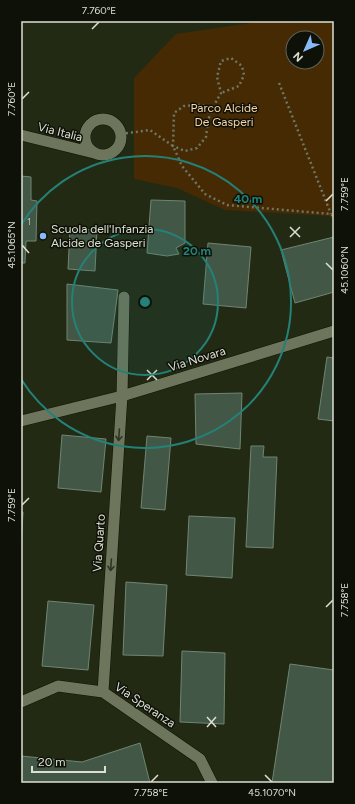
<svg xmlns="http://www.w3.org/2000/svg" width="355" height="804" viewBox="0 0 355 804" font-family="Figtree,sans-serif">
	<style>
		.green { fill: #452a04; fill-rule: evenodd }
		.building { fill: #435746; stroke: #6f8572 }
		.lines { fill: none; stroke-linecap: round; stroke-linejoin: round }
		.service-casing { stroke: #0d1201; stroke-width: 12 }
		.minor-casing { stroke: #0d1201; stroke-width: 12 }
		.path { stroke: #707663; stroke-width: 2.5; stroke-dasharray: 2 3; stroke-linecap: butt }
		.service { stroke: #6d755c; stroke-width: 11 }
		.minor { stroke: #6d755c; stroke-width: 11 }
		.oneway { stroke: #2f3425 }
		.ticks { fill: none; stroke: #dce0d2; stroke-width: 1.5 }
		.ring { fill: none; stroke: #248178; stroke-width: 2 }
		.poi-dot { fill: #88bafc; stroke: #0e1108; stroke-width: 1.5 }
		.labels { text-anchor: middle; stroke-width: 3; stroke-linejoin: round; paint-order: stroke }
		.number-label { font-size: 10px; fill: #b6beaf }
		.park-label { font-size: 12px; fill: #f9d2a6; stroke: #0e1108 }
		.street-label { font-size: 12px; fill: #dce0d2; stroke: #0e1108 }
		.poi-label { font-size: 12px; fill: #dce0d2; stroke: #0e1108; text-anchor: start }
		.centre { fill: #248178; stroke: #0e1108; stroke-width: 2 }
		.ring-label { font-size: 12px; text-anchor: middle; font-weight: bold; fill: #248178; stroke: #0e1108; stroke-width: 3; stroke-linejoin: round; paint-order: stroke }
		.neatline { fill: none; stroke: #dce0d2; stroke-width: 1.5 }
		.ticks-label { font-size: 10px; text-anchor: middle; fill: #dce0d2 }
	</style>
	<rect width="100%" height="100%" fill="#232a14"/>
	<!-- green -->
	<path class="green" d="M264,21h70v200l-4,-5 -105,-6 -48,-22 -43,-9v-101l42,-44zM293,38h24v24h-24z"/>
	<!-- building -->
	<path class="building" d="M21,176l10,1v23l6,1 -1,40h-10l-1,22h-4z
		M151,200l34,1v42l-9,5 3,6 -12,2 -20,-3z
		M70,229l27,1 -2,41 -27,-2z
		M334,237v55l-39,11 -14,-53z
		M208,243l43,4 -5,61 -43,-4z
		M67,284l51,6 -7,53 -44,-3z
		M327,357l7,1v63l-16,-2z
		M242,393l-2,56 -44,-5 -1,-50z
		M62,435l44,4 -5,53 -43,-4z
		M147,436l24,2 -6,72 -24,-2z
		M251,446h13l-1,11h14l-4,91 -27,-1z
		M21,512h2l-2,36z
		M189,516l46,2 -3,60 -46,-3z
		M126,582l41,3 -4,71 -40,-1z
		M48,601l46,4 -6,65 -46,-4z
		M182,651l43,2 -1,71 -44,-2z
		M290,664l44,6v113h-62z
		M140,743l10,40h-129v-27l61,6z"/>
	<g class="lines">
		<!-- service casing -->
		<g class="service-casing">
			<path id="service" d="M122,396l2,-99"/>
		</g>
		<!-- minor casing -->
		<g class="minor-casing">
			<path id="minor" d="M85 137a18 18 0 1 1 36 0a18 18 0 1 1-36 0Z
				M21,135l73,18
				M21,421l101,-25 212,-65
				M103,692l19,-296
				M21,702l37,-16 45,6 97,67 12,24"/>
		</g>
		<!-- path -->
		<path class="path" d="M279,83l52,131
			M213,107l-5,13 -2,17 -9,11 -12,3 -12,-5 1,-33 10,-7 16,-1 13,2 8,-14 -4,-16 4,-16 10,-3 11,8 2,9 -5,11 -18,7
			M121,134l29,-4 23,16 9,20 23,28 22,11 104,9 3,3"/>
		<!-- service -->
		<use href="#service" class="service"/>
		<!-- minor -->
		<use href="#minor" class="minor"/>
	</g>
	<!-- one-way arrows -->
	<defs><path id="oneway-shaft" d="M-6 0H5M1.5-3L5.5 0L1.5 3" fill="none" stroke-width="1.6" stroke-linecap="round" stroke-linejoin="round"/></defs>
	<g class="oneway">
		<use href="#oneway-shaft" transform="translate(119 435) rotate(94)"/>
		<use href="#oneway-shaft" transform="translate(111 565) rotate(94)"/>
	</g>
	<!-- ticks -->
	<path class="ticks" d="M92,29l7,-7M22,99l7,-7M326,201l7,-7M290,227l10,10M290,237l10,-10M22,245l7,8M326,263l7,7M147,370l10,10M147,380l10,-10M22,505l7,-7M326,607l7,-7M207,717l9,10M207,727l9,-10M265,775l7,7M151,782l7,-7"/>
	<!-- distance rings -->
	<circle cx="145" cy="302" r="73" fill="#248178" fill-opacity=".12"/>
	<g class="ring">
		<circle cx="145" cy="302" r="73"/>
		<path d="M21 225A146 146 0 1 1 21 379"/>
	</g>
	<!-- markers -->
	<circle class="poi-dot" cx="43" cy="236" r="4"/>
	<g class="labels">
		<!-- number labels -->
		<g class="number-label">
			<text x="29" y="225">1</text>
		</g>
		<!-- park labels -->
		<g class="park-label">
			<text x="224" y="112">Parco Alcide<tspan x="224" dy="14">De Gasperi</tspan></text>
		</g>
		<!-- street labels -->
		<g class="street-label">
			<text transform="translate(60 132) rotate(14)" y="4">Via Italia</text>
			<text transform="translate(197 359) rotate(-17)" y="4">Via Novara</text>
			<text transform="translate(99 543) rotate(-86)" y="4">Via Quarto</text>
			<text transform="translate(145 705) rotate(34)" y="4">Via Speranza</text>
		</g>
		<!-- poi labels -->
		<g class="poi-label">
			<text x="51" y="233">Scuola dell'Infanzia<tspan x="51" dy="14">Alcide de Gasperi</tspan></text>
		</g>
	</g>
	<circle cx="145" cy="302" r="6" class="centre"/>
	<g class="ring-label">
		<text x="248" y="203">40 m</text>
		<text x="197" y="255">20 m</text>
	</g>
	<!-- border -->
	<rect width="355" height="804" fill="none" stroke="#0e1108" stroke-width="44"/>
	<!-- north arrow -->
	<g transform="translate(305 50) rotate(225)"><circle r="19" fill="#0e1108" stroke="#606459"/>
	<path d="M0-3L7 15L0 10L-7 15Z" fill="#88bafc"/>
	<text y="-6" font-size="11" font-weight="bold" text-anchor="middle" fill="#dce0d2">N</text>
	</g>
	<!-- scale -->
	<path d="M32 766v6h73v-6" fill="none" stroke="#dce0d2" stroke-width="2"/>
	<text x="38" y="766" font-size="12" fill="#dce0d2" stroke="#0e1108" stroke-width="3" paint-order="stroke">20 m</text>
	<rect x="22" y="22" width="311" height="760" class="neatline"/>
	<g class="ticks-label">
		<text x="99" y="14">7.760°E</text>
		<text transform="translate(11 99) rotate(-90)" y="4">7.760°E</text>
		<text transform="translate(344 194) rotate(-90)" y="4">7.759°E</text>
		<text transform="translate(11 245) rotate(-90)" y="4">45.1065°N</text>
		<text transform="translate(344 270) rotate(-90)" y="4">45.1060°N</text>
		<text transform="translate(11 505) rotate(-90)" y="4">7.759°E</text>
		<text transform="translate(344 600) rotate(-90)" y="4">7.758°E</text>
		<text x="151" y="796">7.758°E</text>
		<text x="272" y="796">45.1070°N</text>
	</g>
</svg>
